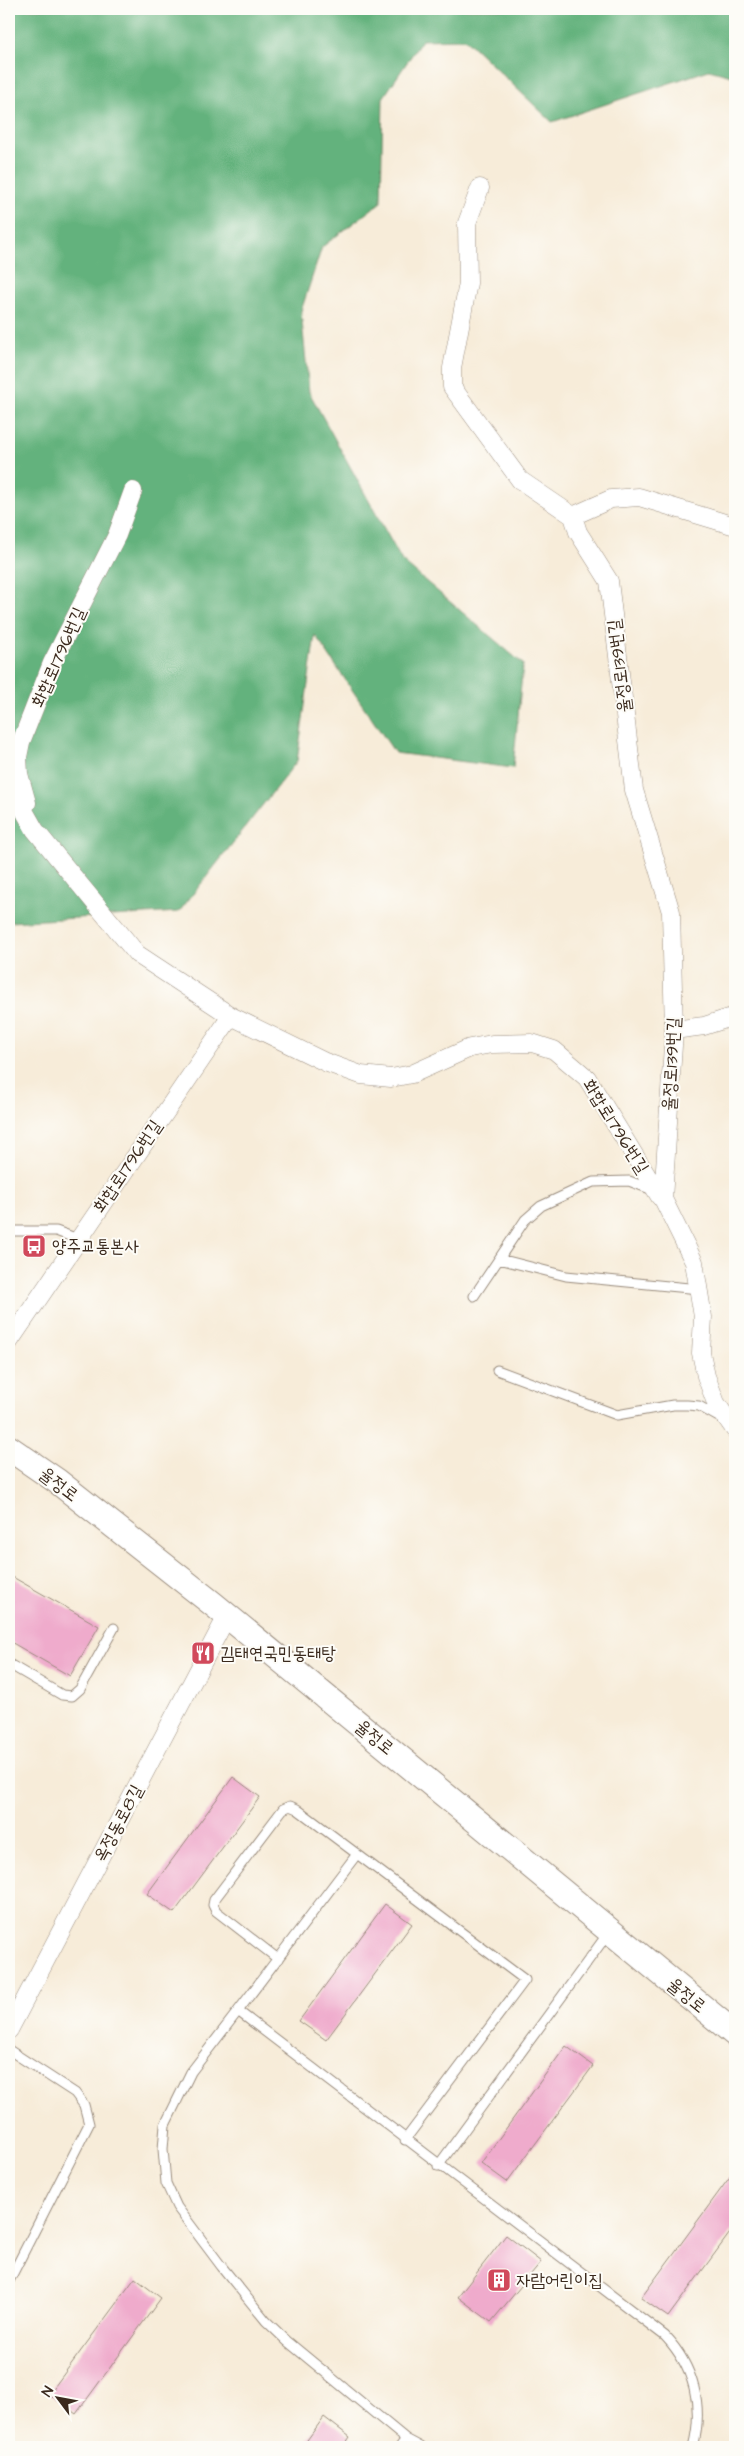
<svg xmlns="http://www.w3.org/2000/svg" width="744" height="2456" viewBox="0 0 744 2456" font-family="'Architects Daughter','Poor Story',sans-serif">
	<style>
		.forest { fill: #64b27d; stroke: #506e4e }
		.building { fill: #efabcc }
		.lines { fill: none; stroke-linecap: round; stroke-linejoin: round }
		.lane-casing { stroke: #998b7c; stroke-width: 11 }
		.street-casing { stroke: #998b7c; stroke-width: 19 }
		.secondary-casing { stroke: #998b7c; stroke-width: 27 }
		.lane { stroke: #fff; stroke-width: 9 }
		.street { stroke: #fff; stroke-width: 18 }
		.secondary { stroke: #fff; stroke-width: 25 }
		.labels { text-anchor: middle; stroke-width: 4; stroke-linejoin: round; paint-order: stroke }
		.street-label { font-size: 18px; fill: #3b2a1e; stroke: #fdfcf7 }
		.poi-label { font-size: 18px; fill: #3b2a1e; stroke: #fdfcf7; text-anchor: start }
	</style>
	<rect width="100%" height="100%" fill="#fdfcf7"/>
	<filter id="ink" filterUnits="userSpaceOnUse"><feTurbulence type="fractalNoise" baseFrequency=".02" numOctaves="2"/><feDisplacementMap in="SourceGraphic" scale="10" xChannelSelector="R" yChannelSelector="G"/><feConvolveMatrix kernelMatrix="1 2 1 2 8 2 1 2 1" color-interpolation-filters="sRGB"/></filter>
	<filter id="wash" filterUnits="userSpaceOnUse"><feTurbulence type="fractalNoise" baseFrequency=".0096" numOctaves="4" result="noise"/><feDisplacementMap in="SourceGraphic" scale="20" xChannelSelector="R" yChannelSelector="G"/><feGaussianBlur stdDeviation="1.12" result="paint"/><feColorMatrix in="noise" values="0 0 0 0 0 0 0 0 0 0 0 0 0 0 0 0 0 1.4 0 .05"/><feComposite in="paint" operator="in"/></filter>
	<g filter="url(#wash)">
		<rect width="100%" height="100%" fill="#f7ecd9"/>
		<!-- forest -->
		<path class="forest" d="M9,9h726v68l-26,-7 -157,52 -87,-83 -43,1 -39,58 -2,104 -59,45 -21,64 8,81 93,169 121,103 -10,104 -118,-15 -80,-118 -18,126 -118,151 -170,10z"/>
		<g id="blocks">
			<!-- building -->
			<path class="building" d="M9,1575l90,51 -29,50 -61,-35z
				M233,1777l27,20 -86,116 -27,-19z
				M385,1904l27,20 -86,116 -27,-19z
				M566,2046l27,20 -86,116 -26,-19z
				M735,2170v56l-67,91 -27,-19z
				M506,2235l35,27 -50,60 -33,-25z
				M135,2278l26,20 -85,116 -27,-20z
				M324,2417l26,20 -7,10h-41z"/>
		</g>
	</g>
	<g filter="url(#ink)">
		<use href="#blocks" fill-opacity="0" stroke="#998b7c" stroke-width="1"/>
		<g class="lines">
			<!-- lane casing -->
			<g class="lane-casing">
				<path id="lane" d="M9,1231h47l22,8
					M499,1259l67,17 133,13
					M474,1296l51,-76 16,-14 52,-24 36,-1 24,9
					M497,1370l120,45 56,-10h14l12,1 23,13
					M9,1664l53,31 10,1 8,-7 34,-61
					M357,1854l-119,157 427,325c29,31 39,70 28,111
					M278,1959l-62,-48 -3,-6 1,-5 69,-91 7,-3 7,3 228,171 -120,160
					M238,2011l-47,61 -26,53 -2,24 3,34 11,24 45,60 44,54 21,20 119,98 -6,8
					M9,2050l66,43 9,12 5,19 -80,157
					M438,2166l171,-234
					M406,2439l15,8"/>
			</g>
			<!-- street casing -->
			<g class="street-casing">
				<path id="street" d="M480,188l-13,35 1,60 -16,85v19l68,93 53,36 5,16 31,49 25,209 37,122 3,118 -11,169 31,63 9,55 -2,36 5,23 10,27 19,27
					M573,516l38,-17 28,-2 96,29
					M9,784l26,46 102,124 94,62 94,46 36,13 30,3 21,-4 58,-26 22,-4 40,-1 22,7 33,28 73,119
					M27,803l-8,-29 -1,-17 3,-15 31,-79 65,-128 16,-44
					M674,1030l30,-4 31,-10
					M9,1342l222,-326
					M9,2030l218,-414"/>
			</g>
			<!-- secondary casing -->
			<g class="secondary-casing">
				<path id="secondary" d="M9,1448l48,33 156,123 522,430"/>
			</g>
			<!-- lane -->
			<use href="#lane" class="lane"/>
			<!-- street -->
			<use href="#street" class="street"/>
			<!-- secondary -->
			<use href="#secondary" class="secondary"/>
		</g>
	</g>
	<!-- icons -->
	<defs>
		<g id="bus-square" transform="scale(1.25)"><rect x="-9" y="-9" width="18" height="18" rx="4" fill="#d1495b" stroke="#fdfcf7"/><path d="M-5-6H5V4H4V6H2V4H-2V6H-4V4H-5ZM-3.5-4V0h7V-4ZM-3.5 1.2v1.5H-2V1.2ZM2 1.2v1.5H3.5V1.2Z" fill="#fff"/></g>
		<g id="restaurant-square" transform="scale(1.25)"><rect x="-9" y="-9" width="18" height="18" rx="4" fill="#d1495b" stroke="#fdfcf7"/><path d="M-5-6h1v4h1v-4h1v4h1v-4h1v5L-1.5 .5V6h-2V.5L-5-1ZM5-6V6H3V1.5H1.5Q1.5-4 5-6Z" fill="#fff"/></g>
		<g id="building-square" transform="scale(1.25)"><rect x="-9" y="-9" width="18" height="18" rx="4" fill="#d1495b" stroke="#fdfcf7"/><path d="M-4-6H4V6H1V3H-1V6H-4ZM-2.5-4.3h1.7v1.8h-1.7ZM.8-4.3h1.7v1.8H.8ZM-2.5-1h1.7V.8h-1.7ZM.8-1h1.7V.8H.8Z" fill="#fff"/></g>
	</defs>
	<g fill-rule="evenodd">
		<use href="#bus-square" x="34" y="1246"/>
		<use href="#restaurant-square" x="203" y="1653"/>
		<use href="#building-square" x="499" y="2280"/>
	</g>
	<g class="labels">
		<!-- street labels -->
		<g class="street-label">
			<text transform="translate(58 657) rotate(-66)" y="6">화합로1796번길</text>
			<text transform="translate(619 666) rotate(-97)" y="6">율정로139번길</text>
			<text transform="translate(671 1064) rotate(-87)" y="6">율정로139번길</text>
			<text transform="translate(616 1126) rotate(58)" y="6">화합로1796번길</text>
			<text transform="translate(127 1166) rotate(-56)" y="6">화합로1796번길</text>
			<text transform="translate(59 1484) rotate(37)" y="6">율정로</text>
			<text transform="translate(375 1737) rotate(39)" y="6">율정로</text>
			<text transform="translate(118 1823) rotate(-62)" y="6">옥정동로8길</text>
			<text transform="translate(687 1995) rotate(39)" y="6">율정로</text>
		</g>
		<!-- poi labels -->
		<g class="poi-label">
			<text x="52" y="1252">양주교통본사</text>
			<text x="220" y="1659">김태연국민동태탕</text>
			<text x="516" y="2286">자람어린이집</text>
		</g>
	</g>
	<!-- margin -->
	<rect width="744" height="2456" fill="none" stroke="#fdfcf7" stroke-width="30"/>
	<!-- north arrow -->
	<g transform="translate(58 2398) rotate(302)" stroke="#fdfcf7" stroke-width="4" paint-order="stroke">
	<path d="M0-4L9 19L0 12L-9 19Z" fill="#3b2a1e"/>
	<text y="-8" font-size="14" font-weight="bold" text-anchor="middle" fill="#3b2a1e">N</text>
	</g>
</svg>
